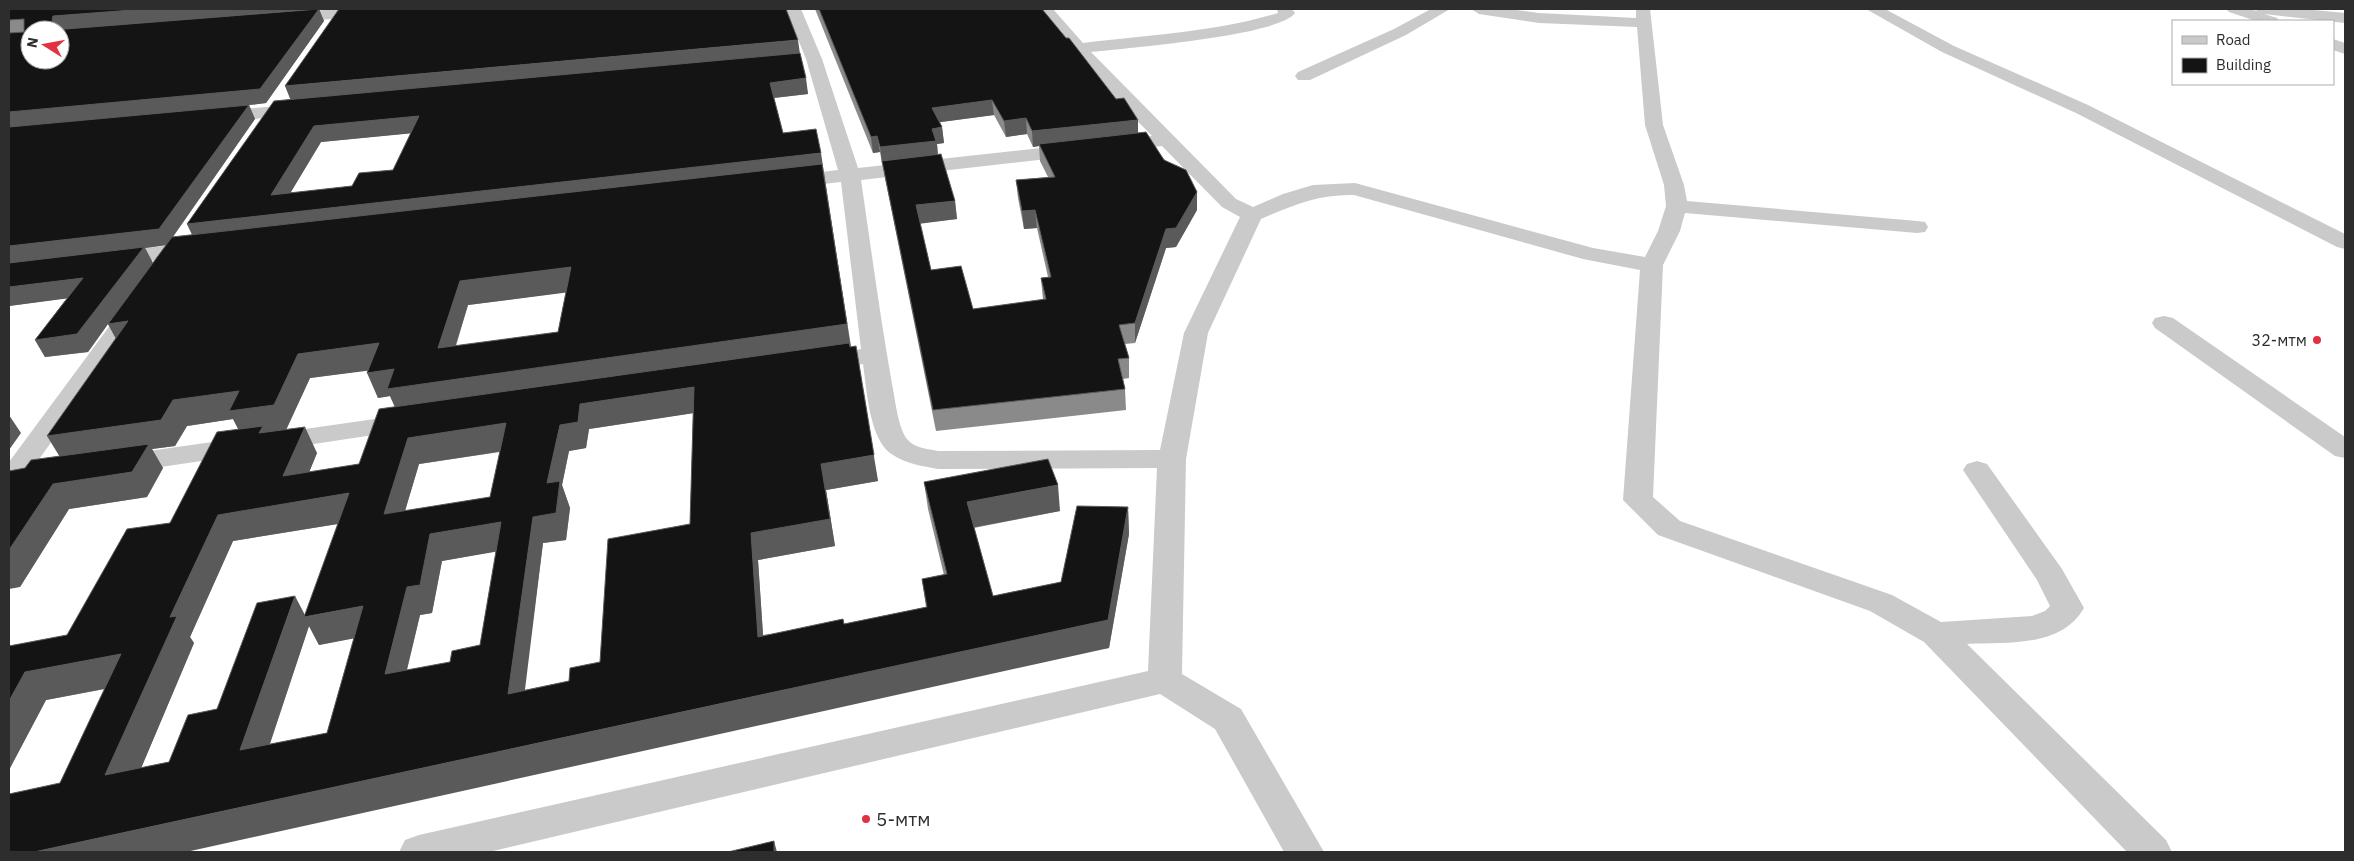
<svg xmlns="http://www.w3.org/2000/svg" width="2354" height="861" viewBox="0 0 2354 861" font-family="'IBM Plex Sans',sans-serif">
	<style>
		.lines { fill: none; stroke-linecap: round; stroke-linejoin: round }
		.minor { fill: #cacaca; fill-rule: evenodd }
		.wall { fill: #8a8a8a; fill-rule: evenodd }
		.shaded-wall { fill: #5a5a5a }
		.building { fill: #141414; stroke: #5a5a5a; fill-rule: evenodd }
		.poi-dot { fill: #e23141; stroke: #fff; stroke-width: 2 }
		.labels { text-anchor: middle; stroke-width: 5; stroke-linejoin: round; paint-order: stroke }
		.poi-label { font-size: 16px; fill: #2d2d2d; stroke: #fff; text-anchor: end }
		.near-poi-label { font-size: 19px; fill: #2d2d2d; stroke: #fff; text-anchor: start }
	</style>
	<rect width="100%" height="100%" fill="#fff"/>
	<g class="lines">
		<!-- minor -->
		<path class="minor" d="M338,9h61l-8,5 -108,9 -8,-5 8,-5z
			M786,9h15l21,50 36,109 294,-32 -51,-52 -63,-75h15l30,34c65,-8 132,-11 195,-30l-1,-4h15l3,4c-16,23 -170,35 -204,39l145,147 17,8 30,-13 30,-9 42,-2 238,65 52,9 13,-26 8,-25 -2,-21 -19,-60 -8,-98 -98,-4 -60,-9 -8,-5h37l31,4 97,5v-9h14l13,116 21,60 3,16 230,20 8,1 3,5 -3,5 -8,1 -232,-20 -5,18 -17,34 -10,232 27,24 212,74 49,27 91,-6 13,-5 5,-5 -13,-26 -74,-110 4,-6 10,-3 10,3 75,105 22,39c-23,40 -77,34 -117,36l199,196 6,12h-45l-203,-210 -54,-31 -212,-76 -35,-35 17,-230 -57,-11 -229,-64c-35,-1 -61,10 -93,24l-53,114 -22,126 -4,215 59,35 83,143h-40l-69,-123 -55,-35 -671,158h-90l6,-12 14,-5 729,-164 9,-203 -219,1c-15,-3 -32,-5 -45,-14 -24,-14 -26,-65 -30,-91l-42,7 -9,-3 -4,-5 4,-5 49,-9 -20,-167 -53,6 -7,-2 -3,-4 3,-4 7,-2 50,-6 -32,-111zM1162,146l60,61 18,10 -56,116 -24,117 -222,1c-10,-2 -24,-3 -31,-12 -9,-11 -12,-41 -15,-55 -12,-68 -21,-136 -31,-204z
			M1431,9h19l-44,26 -96,45h-12l-3,-4 3,-4 96,-43z
			M1866,9h19l69,37 134,59 257,129v15l-8,-2 -261,-134 -134,-61z
			M2226,9h23l8,2 -1,-2h47l42,4v10l-81,-9 13,4 2,3h-23l-27,-9z
			M2333,39l12,4v11l-12,-4z
			M303,104l6,1 3,4 -3,4 -93,10 -7,-2 -2,-4 2,-4 7,-2z
			M196,242l8,2 3,5 -3,5 -92,12 -8,-2 -3,-5 3,-5 8,-2z
			M136,299l8,2 4,5 -128,180 -11,3v-27l119,-161z
			M2164,316l9,2 172,119v21l-10,-2 -180,-128 -3,-5 3,-5z
			M410,414l10,2 4,6 -4,6 -299,45 -10,-3 -4,-6 4,-6 10,-3z"/>
	</g>
	<!-- wall -->
	<path class="wall" d="M9,9h310l5,12 -58,82 -17,2 6,14 -82,118 19,-2 -5,-11 87,-123 526,-48 8,41 -34,4 9,35 40,37 28,176 27,135 -52,9 9,56 -77,14 5,75 81,-11 82,-17 -4,-28 22,-4 -16,-66 -4,-27 136,29 -86,17 19,68 68,-14 67,-75 1,27 -20,114 -1049,135 45,-94 -59,11 -37,70v-124l58,-11 103,-112 68,-94 -5,-10 -46,7 -12,20 -23,3 11,19 -16,29 -78,12 -49,78 5,-119 34,-12 57,-117 -8,-15 -20,28 -43,5 -10,-17 32,-42 -58,8zM411,133l-18,37 -41,16 -62,7 31,-51zM166,245l-13,18 -8,-15zM566,292l-8,40 -102,14 12,-41zM368,370l10,28 12,-2 5,11 -36,57 -50,8 8,-19 -31,-23 24,-52zM693,413l-3,111 -90,138 -31,19 -45,9 19,-147 23,-3 4,-32 -8,-23 7,-34 17,-3 3,-19zM500,452l-10,45 -85,14 14,-47zM338,524l-33,91 -88,94 -48,53 -28,6 53,-125 -4,-6 43,-96zM496,551l-16,94 -30,17 -43,8 13,-55 12,-2 10,-52zM309,626l10,19 35,-7 -27,95 -57,11z
		M815,9h227l96,124 59,59v18l-21,37 -10,1 -31,95 -10,1 4,14v20l-6,1 2,10 1,21 -190,21 -51,-253 -2,-15h-1l-2,-11 -7,1zM994,115l12,22 21,-3 6,13 6,-1 1,15 8,16 -32,3 2,18 6,31 13,-1 11,49 -7,1 2,22 -70,9 -42,-39 -11,-47 37,-4 -2,-18 -17,-46 -1,-11 7,-1 -2,-16 -2,-5z"/>
	<!-- shaded-wall -->
	<path class="shaded-wall" d="M146,9h169l-263,21 -1,-2 2,-12z
		M319,9l5,12 -58,82 -17,2 6,14 -88,126 -22,3 8,15 -25,58 -7,27 -13,-24 -20,28 -43,5 -10,-17 108,-92 -134,16v-152z
		M798,40l2,14 -509,47 -6,-15z
		M806,78l2,16 -35,4 -3,-15z
		M992,100l2,15 -60,8 -2,-15z
		M419,116l6,16 -104,10 -42,70 -8,-17 43,-69z
		M1026,118l1,16 -21,3 -2,-16z
		M1138,120v16l-99,8v2l-6,1 -1,-16z
		M942,127l2,16 -7,1 1,13 -56,6 -2,-16 52,-18z
		M877,136l3,16 -7,1 -2,-16z
		M821,153l30,196 -453,65 -8,-18 -12,2 -11,-25 27,-4 453,-45 -24,-154 -627,72 -9,-18z
		M1197,192v18l-21,37 -10,1 -31,95v-20l31,-94z
		M955,201l2,18 -39,5 -2,-19z
		M1035,210l2,18 -13,1 -2,-18z
		M571,267l7,24 -110,14 -21,68 -9,-25 22,-67z
		M83,278l10,17 -84,11v-19z
		M379,343l10,25 -79,10 -24,52 -44,6 -9,-17 -46,7 -12,20 -23,3 11,19 -16,29 -78,12 -49,78 -11,2v-39l54,-88 -16,-26 126,-36 125,-46z
		M856,346l22,135 -52,9 9,56 -77,14 7,104 -7,-27 -7,-104 70,-69z
		M694,387l7,25 -112,17 -3,19 -17,3 -7,34 8,23 -4,32 -23,3 -22,179 -13,-28 25,-177 14,-34 13,-58 20,-21z
		M9,415l12,18 -12,17z
		M506,423l10,26 -97,15 -23,77 -12,-27 24,-76z
		M305,427l12,26 -20,49 52,-9 13,27 -129,21 -43,96 4,6 -68,161 -21,-29 65,-158 48,-102 65,-39z
		M1058,485l2,26 -90,17 -3,-26z
		M1128,507l1,27 -20,114 -923,204h-152l1074,-232z
		M501,522l11,27 -70,12 -10,52 -12,2 -21,87 -14,-28 22,-87 23,-53z
		M295,596l11,21 57,-11 14,28 -58,11 -10,-19 -51,153 -18,-29z
		M121,654l19,28 -94,18 -37,70v-69l16,-29z
		M774,841l3,11h-3z"/>
	<!-- building -->
	<path class="building" d="M9,9h137l-93,7 -2,12 2,2 266,-21 -59,80 -251,23v-79l15,-1v-13l-15,1zM30,30h30v30h-30z
		M339,9h447l12,31 -513,46z
		M819,9h223l24,29h3l47,61 8,-1 14,22 -106,11 -6,-13 -22,3 -12,-21 -60,8 10,19 -10,2 4,12 -56,6 -3,-11 -6,1z
		M800,53l6,25 -36,5 13,50 33,-4 5,24 -634,71 87,-123zM419,116l-26,54 -34,3 -7,13 -81,9 43,-69z
		M249,105l-90,124 -150,17v-119z
		M1146,132l18,28 22,10 11,22 -21,36 -10,1 -31,94 -16,2 10,33 -11,1 7,30 -192,21 -51,-249 59,-7 14,47 -39,4 15,65 30,-4 12,43 73,-10 -5,-21 10,-1 -16,-67 -13,1 -6,-31 39,-3 -16,-33z
		M822,164l25,160 -460,65 7,-20 -27,4 12,-30 -81,11 -24,51 -45,6 10,-20 -66,9 -12,20 -114,16 81,-115 -20,3 64,-87zM571,267l-13,65 -120,16 22,-67z
		M144,247l-67,87 -42,6 48,-62 -74,9v-24z
		M849,343l1,4 6,-1 18,109 -53,9 9,55 -79,14 7,104 85,-18 1,5 83,-17 -5,-28 25,-5 -23,-92 124,-23 10,26 -91,17 26,94 68,-14 16,-76 51,1 -20,113 -1074,232h-25v-58l51,-11 61,-129 -96,18 -16,29v-55l58,-11 60,-106 43,-6 47,-91 46,-6 -4,7 46,-6 -22,49 76,-12 20,-55zM694,387l-4,137 -82,15 -8,123 -30,6 -1,13 -61,13 25,-177 23,-4 4,-32 -13,2 13,-58 18,-3 2,-18zM506,423l-16,74 -106,17 24,-76zM349,493l-45,124 59,-11 -36,127 -87,17 55,-154 -38,7 -40,106 -29,6 -19,47 -64,13 72,-159 -7,1 48,-102zM501,522l-21,123 -28,6 -2,11 -65,12 22,-87 13,-2 10,-51z
		M149,444l-17,28 -79,12 -44,66v-79l16,-3 6,-8z
		M774,841v11h-46z"/>
	<!-- markers -->
	<g class="poi-dot">
		<circle cx="2317" cy="340" r="5"/>
		<circle cx="866" cy="819" r="5"/>
	</g>
	<g class="labels">
		<!-- poi labels -->
		<g class="poi-label">
			<text x="2307" y="346">32-мтм</text>
		</g>
		<!-- near-poi labels -->
		<g class="near-poi-label">
			<text x="876" y="826">5-мтм</text>
		</g>
	</g>
	<!-- border -->
	<rect width="2354" height="861" fill="none" stroke="#2d2d2d" stroke-width="20"/>
	<!-- legend -->
	<rect x="2172" y="20" width="162" height="65" fill="#ffffff" stroke="#ababab"/>
	<rect x="2182" y="36" width="25" height="8" fill="#cacaca" stroke="#ababab"/>
	<text x="2216" y="45" font-size="15" fill="#2d2d2d">Road</text>
	<rect x="2182" y="58" width="25" height="15" fill="#141414" stroke="#ababab"/>
	<text x="2216" y="70" font-size="15" fill="#2d2d2d">Building</text>
	<!-- north arrow -->
	<g transform="translate(45 45) rotate(281)"><circle r="24" fill="#ffffff" stroke="#ababab"/>
	<path d="M0-4L9 19L0 12L-9 19Z" fill="#e23141"/>
	<text y="-8" font-size="14" font-weight="bold" text-anchor="middle" fill="#2d2d2d">N</text>
	</g>
</svg>
